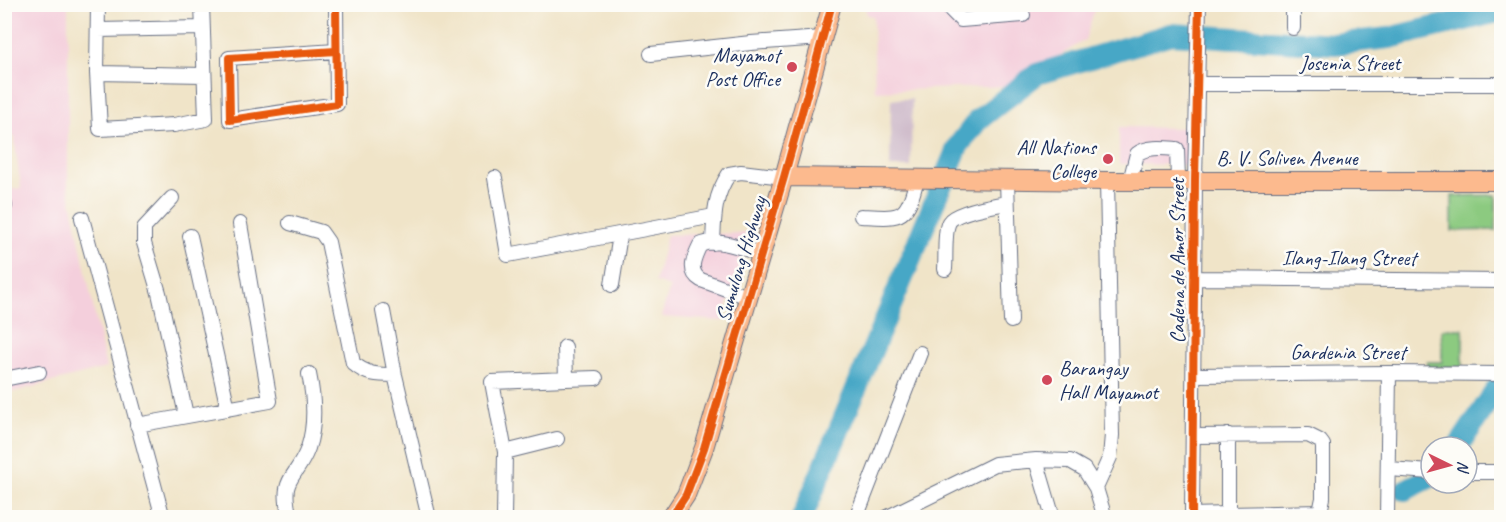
<svg xmlns="http://www.w3.org/2000/svg" width="1506" height="522" viewBox="0 0 1506 522" font-family="Caveat,sans-serif">
	<style>
		.built { fill: #f4cfdc }
		.industrial { fill: #d0bdcc }
		.green { fill: #8cca80; stroke: #547c6f; stroke-width: 1.5 }
		.lines { fill: none; stroke-linecap: round; stroke-linejoin: round }
		.river { stroke: #46a7c6; stroke-width: 22 }
		.minor-casing { stroke: #666e83; stroke-width: 16 }
		.major-casing { stroke: #666e83; stroke-width: 20 }
		.minor { stroke: #fff; stroke-width: 14 }
		.major { stroke: #fcba8e; stroke-width: 18 }
		.cycleway-casing { stroke: #fdfcf7; stroke-width: 11 }
		.cycleway { stroke: #e8590c; stroke-width: 8 }
		.poi-dot { fill: #d1495b; stroke: #fdfcf7; stroke-width: 2 }
		.labels { text-anchor: middle; stroke-width: 5; stroke-linejoin: round; paint-order: stroke }
		.poi-label { font-size: 21px; fill: #1b2f5e; stroke: #fdfcf7; text-anchor: end }
		.street-label { font-size: 21px; fill: #1b2f5e; stroke: #fdfcf7 }
	</style>
	<rect width="100%" height="100%" fill="#fdfcf7"/>
	<filter id="ink" filterUnits="userSpaceOnUse"><feTurbulence type="fractalNoise" baseFrequency=".0167" numOctaves="2"/><feDisplacementMap in="SourceGraphic" scale="12" xChannelSelector="R" yChannelSelector="G"/><feConvolveMatrix kernelMatrix="1 2 1 2 8 2 1 2 1" color-interpolation-filters="sRGB"/></filter>
	<filter id="wash" filterUnits="userSpaceOnUse"><feTurbulence type="fractalNoise" baseFrequency=".008" numOctaves="4" result="noise"/><feDisplacementMap in="SourceGraphic" scale="24" xChannelSelector="R" yChannelSelector="G"/><feGaussianBlur stdDeviation="1.35" result="paint"/><feColorMatrix in="noise" values="0 0 0 0 0 0 0 0 0 0 0 0 0 0 0 0 0 1.4 0 .05"/><feComposite in="paint" operator="in"/></filter>
	<g filter="url(#wash)">
		<rect width="100%" height="100%" fill="#f0e4c8"/>
		<!-- built -->
		<path class="built" d="M5,5h63v181l38,182 -101,26v-203l16,-3 -7,-52 -9,1z
			M865,5h231l-11,35 -75,46 -135,5 -2,-75 -6,-1z
			M1119,127l70,1 -1,37 -69,-1z
			M748,233l-25,88 -62,-4 9,-30 -15,-5 12,-47z"/>
		<!-- industrial -->
		<path class="industrial" d="M891,99h21l-1,68h-21z"/>
		<!-- green -->
		<path class="green" d="M1496,195v35l-44,1v-35z
			M1442,329h21v38h-36v-5h15z"/>
		<g class="lines">
			<!-- river -->
			<path class="river" d="M1458,447l44,-66
				M1405,490l26,-13
				M802,518l156,-372 20,-26 59,-46 134,-40 163,10 55,-6 113,-27"/>
		</g>
	</g>
	<g filter="url(#ink)">
		<g class="lines">
			<!-- minor casing -->
			<g class="minor-casing">
				<path id="minor" d="M98,4l-1,69 3,56 74,-4 32,-6 -4,-115
					M945,4l16,16 62,-5
					M1293,28v-24
					M98,30l103,-2
					M336,51l-107,7 1,62 107,-16 -1,-100
					M651,54l100,-11 71,-5
					M97,73l107,2
					M1198,84h304
					M495,178l13,77 206,-39
					M1007,179l4,142
					M1130,181l7,-27c10,-8 27,-6 40,-5l1,31
					M172,198l-28,30v15l15,50 27,122
					M4,202l1,4
					M861,216c40,2 46,5 56,-38
					M82,218l81,300
					M290,223l31,9 7,10 25,121c13,12 25,12 42,12
					M190,236l38,173
					M713,243c1,-27 1,-47 16,-69l12,-2 43,5
					M945,269c1,-11 -1,-38 4,-47 6,-10 46,-17 58,-19
					M1195,278l307,3
					M612,285l8,-50
					M748,297l-47,-17c-14,-8 -7,-23 -1,-35 18,-8 44,4 61,9
					M383,311l12,64 34,143
					M1194,375l195,-2 113,1
					M4,379l35,-7
					M566,379l30,-1
					M137,425l133,-24 -30,-177
					M1193,436l115,-1 12,6 3,4v53l-3,14 -92,2
					M505,452l52,-13
					M1036,460l17,58
					M1389,469l42,3
					M1467,472h35
					M1096,488l14,-31 2,-22 -5,-254
					M1192,515l36,-1v-79
					M290,518c-11,-43 6,-37 18,-70 8,-24 6,-50 1,-74
					M504,518l1,-66 -13,-70 74,-3 -1,-32
					M856,518l64,-165
					M886,518l109,-54 41,-4 34,1 14,8 12,19 9,30
					M1192,518l3,-338 4,-176
					M1387,518l2,-145"/>
			</g>
			<!-- major casing -->
			<g class="major-casing">
				<path id="major" d="M784,177l323,4h395
					M671,518l15,-23 18,-47 80,-271 48,-173"/>
			</g>
			<!-- minor -->
			<use href="#minor" class="minor"/>
			<!-- major -->
			<use href="#major" class="major"/>
			<!-- cycleway casing -->
			<g class="cycleway-casing">
				<path id="cycleway" d="M336,51l-107,7 1,62 107,-16 -1,-100
					M671,518l15,-23 18,-47 80,-271 48,-173
					M1192,518l3,-338 4,-176"/>
			</g>
			<!-- cycleway -->
			<use href="#cycleway" class="cycleway"/>
		</g>
	</g>
	<!-- markers -->
	<g class="poi-dot">
		<circle cx="792" cy="67" r="6"/>
		<circle cx="1108" cy="159" r="6"/>
		<circle cx="1047" cy="380" r="6"/>
	</g>
	<g class="labels">
		<!-- poi labels -->
		<g class="poi-label">
			<text x="780" y="62">Mayamot<tspan x="780" dy="24">Post Office</tspan></text>
			<text x="1096" y="154">All Nations<tspan x="1096" dy="24">College</tspan></text>
			<text x="1059" y="375" text-anchor="start">Barangay<tspan x="1059" dy="24">Hall Mayamot</tspan></text>
		</g>
		<!-- street labels -->
		<g class="street-label">
			<text x="1350" y="70">Josenia Street</text>
			<text x="1287" y="165">B. V. Soliven Avenue</text>
			<text x="1349" y="265">Ilang-Ilang Street</text>
			<text transform="translate(741 259) rotate(-73)" y="7">Sumulong Highway</text>
			<text transform="translate(1177 261) rotate(-90)" y="7">Cadena de Amor Street</text>
			<text x="1348" y="359">Gardenia Street</text>
		</g>
	</g>
	<!-- margin -->
	<rect width="1506" height="522" fill="none" stroke="#fdfcf7" stroke-width="24"/>
	<!-- north arrow -->
	<g transform="translate(1449 465) rotate(95)"><circle r="28" fill="#fdfcf7" stroke="#a3aaba" stroke-width="1.5"/>
	<path d="M0-4.5L10 22L0 15L-10 22Z" fill="#d1495b"/>
	<text y="-9" font-size="16" font-weight="bold" text-anchor="middle" fill="#1b2f5e">N</text>
	</g>
</svg>
